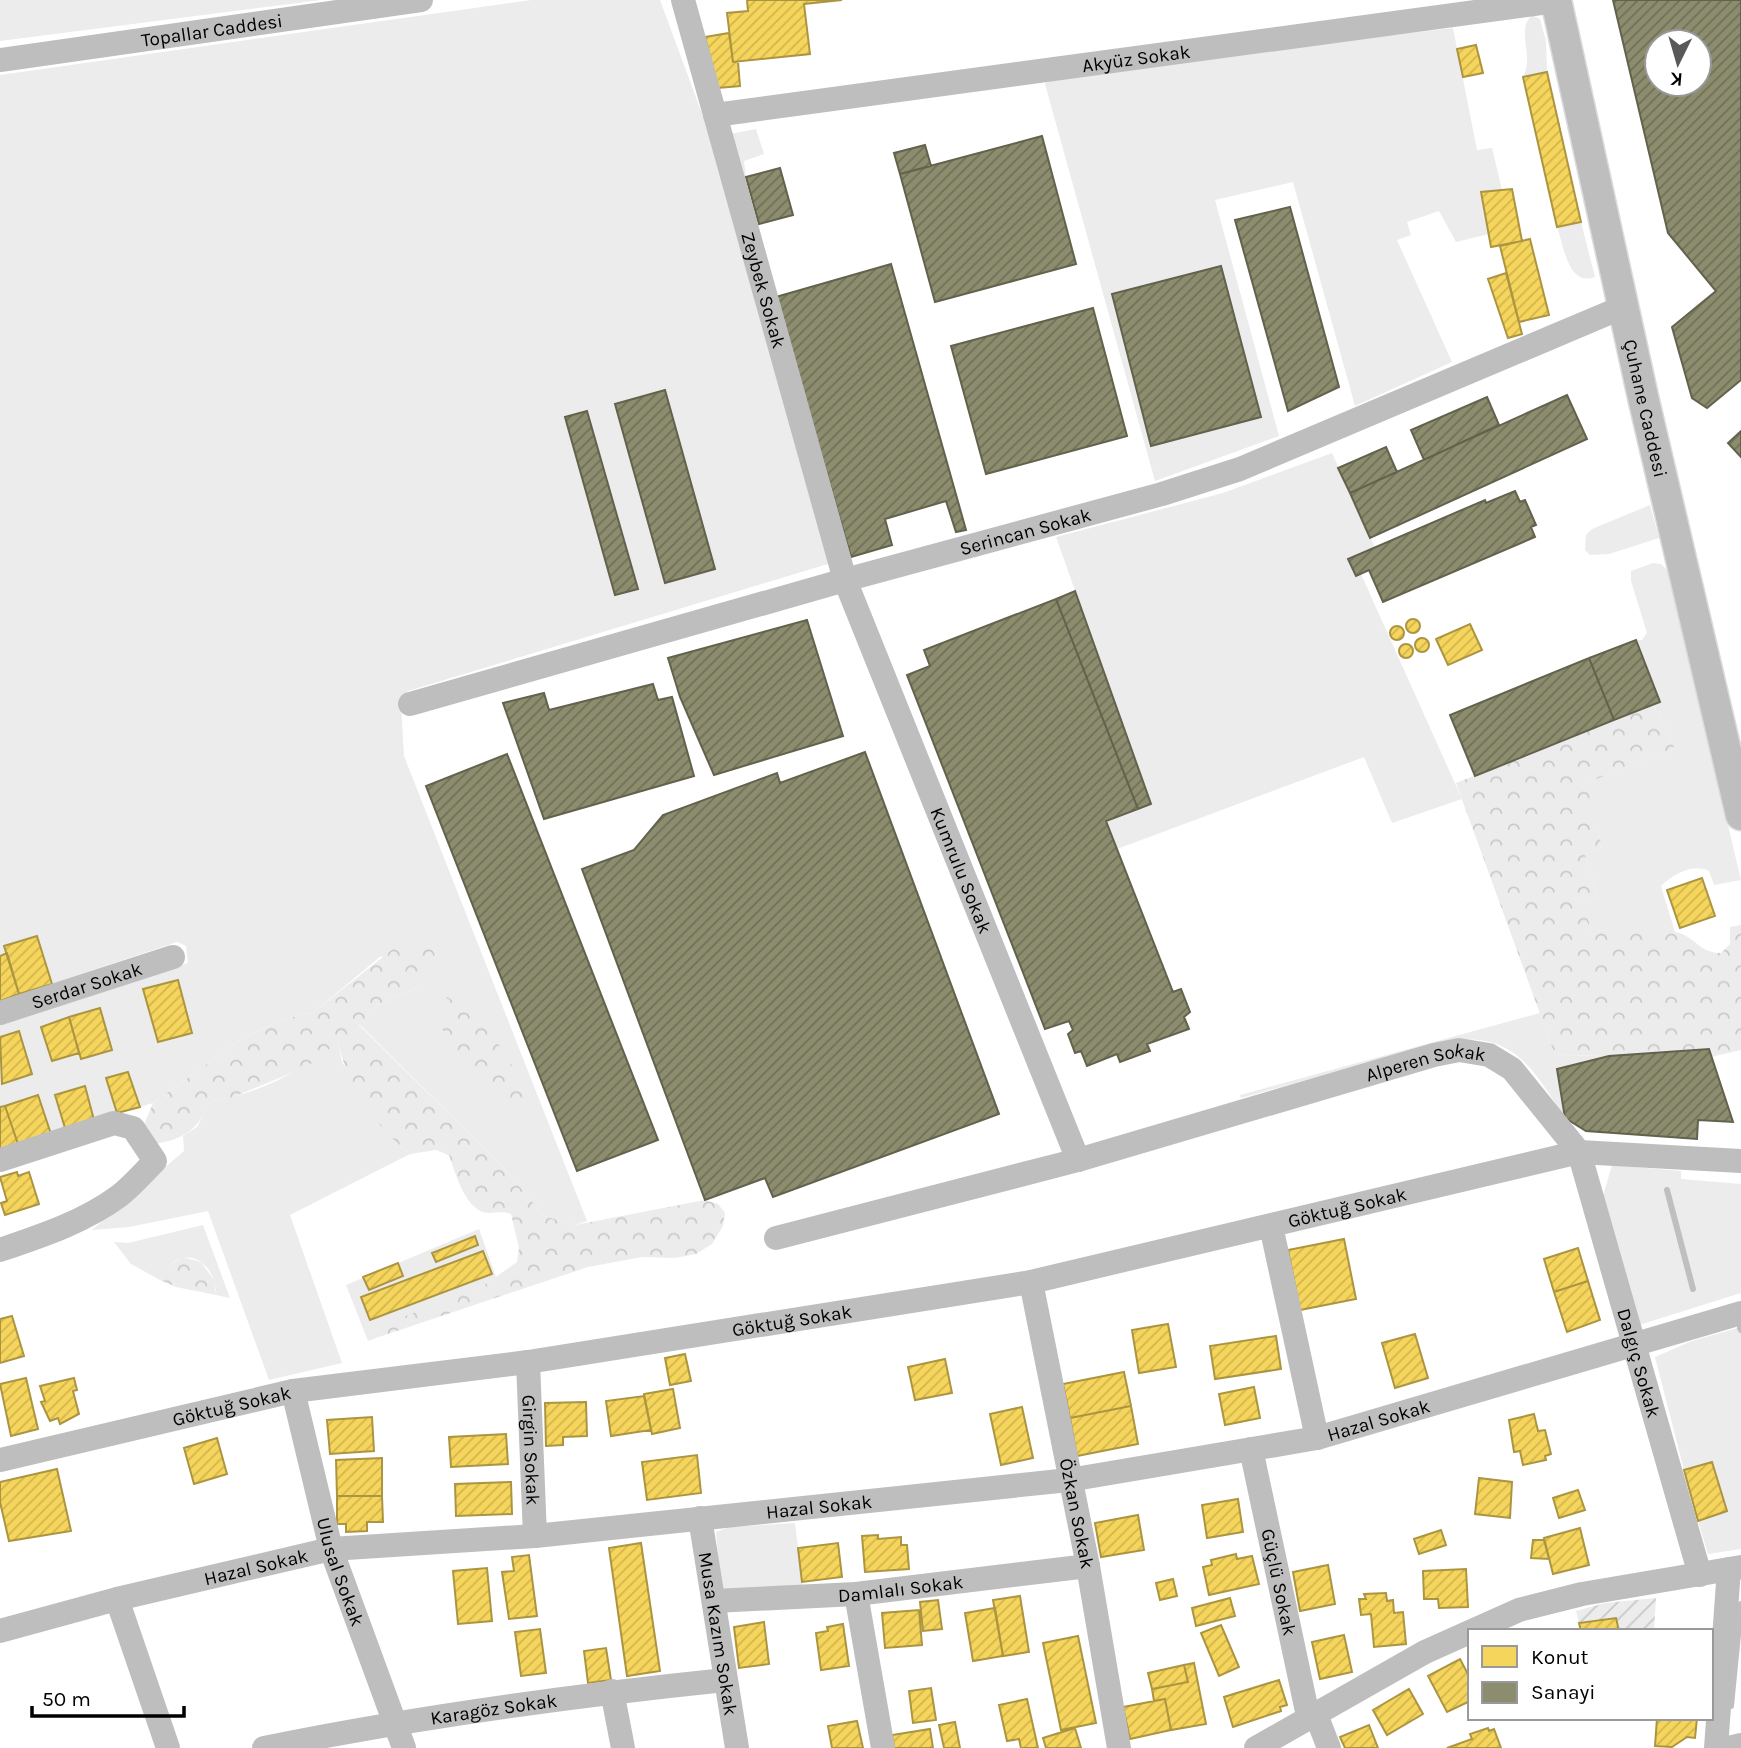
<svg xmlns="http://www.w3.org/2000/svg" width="1741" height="1748" viewBox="0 0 1741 1748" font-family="Karla,sans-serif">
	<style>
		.grass { fill: #ececec; fill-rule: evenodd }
		.forest { fill: url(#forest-crowns) }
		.garden { fill: url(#garden-furrows) }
		.homes { fill: url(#homes-hatch); stroke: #ac9540; stroke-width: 2 }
		.industry { fill: url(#industry-hatch); stroke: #62624d; stroke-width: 2; fill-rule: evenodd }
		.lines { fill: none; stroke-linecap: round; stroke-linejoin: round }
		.stream { stroke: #bfbfbf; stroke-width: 6 }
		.major-casing { stroke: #dbdbdb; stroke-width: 33 }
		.minor { stroke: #bebebe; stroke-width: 24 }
		.major { stroke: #bebebe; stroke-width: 30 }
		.labels { text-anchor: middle; stroke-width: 7; stroke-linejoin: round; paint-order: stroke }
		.street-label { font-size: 19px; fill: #000; stroke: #fff }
	</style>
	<defs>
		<pattern id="forest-crowns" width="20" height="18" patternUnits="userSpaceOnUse" patternTransform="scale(1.75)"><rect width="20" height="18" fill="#ececec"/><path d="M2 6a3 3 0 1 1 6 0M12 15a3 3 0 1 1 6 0" fill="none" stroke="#c9c9c9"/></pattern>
		<pattern id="garden-furrows" width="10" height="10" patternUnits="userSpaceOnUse" patternTransform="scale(1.75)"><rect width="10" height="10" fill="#ececec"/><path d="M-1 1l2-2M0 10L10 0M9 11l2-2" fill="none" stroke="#c9c9c9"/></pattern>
		<pattern id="homes-hatch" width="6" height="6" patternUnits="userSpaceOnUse" patternTransform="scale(1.75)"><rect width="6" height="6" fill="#f6d55c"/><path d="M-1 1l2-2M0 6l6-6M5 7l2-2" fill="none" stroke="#d1b54e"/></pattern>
		<pattern id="industry-hatch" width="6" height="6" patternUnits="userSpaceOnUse" patternTransform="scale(1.75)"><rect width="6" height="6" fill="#8c8c6e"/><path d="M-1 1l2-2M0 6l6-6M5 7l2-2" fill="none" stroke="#707058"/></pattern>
	</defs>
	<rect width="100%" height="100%" fill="#fff"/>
	<!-- grass -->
	<path class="grass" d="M0,0h321l-321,41z
		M531,0h129l44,119 21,16 31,-6 8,25 -20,7 2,16 30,120 75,260 -443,134 -7,12 3,53 183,465 -12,4 -31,-9 -41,-49 -144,-143 18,-19 44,-19 -40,-30 -66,55 -33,9 -39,18 -90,65 -153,47v-126l188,-61 -2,-17 -9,-4 -177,59v-926z
		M1532,15l8,4 6,22 1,31 -24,5c12,-22 -8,-46 9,-62z
		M1453,28l24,122 15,-2 10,42 -21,3 8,41 -33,8 -17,-31 -32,11 4,13 -14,5 55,122 -97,44 -62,-224 -78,18 64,236 -124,45 -110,-397 4,-7 14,-4zM1221,266l40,151 -110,28 -39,-151z
		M1581,222l14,55c-27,10 -31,-31 -38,-50z
		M1332,453l43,94 -27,12 7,17 6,-2 101,225 -70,24 -28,-66 -247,92 -11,-28 45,-17 -95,-267 167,-44z
		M1650,505l9,33 -50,16 -19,1 -5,-5 1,-15 6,-6z
		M1653,563l8,1 7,7 73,309 -27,5 -5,-14c-17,-8 -35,3 -48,15l14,46 -14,-3 -69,2 -12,-31 18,-4 -13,-42 17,-7 -17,-64 90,-34 -22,-45 -17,-64h6l5,-7 -16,-52v-10z
		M1540,1013l15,42 54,1 -52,13 8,49c-32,-49 -51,-87 -117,-77l-207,57 -1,-3z
		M338,1042l4,20 58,84 10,8 -120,61 52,148 -73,17 -61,-169 -79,16 -37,3 92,-79 -1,-15 14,-9 14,-26c46,-6 92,-31 127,-59z
		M1612,1165l69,6v8l60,5v109l-102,32 -36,-129z
		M203,1225l27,73 -14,-3c0,-38 -39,-54 -56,-15l-29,-16 -17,-22 14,1z
		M479,1229l17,48 -13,9 -111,49 7,2 -11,4 -22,-56z
		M1741,1327v222l-33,5 -10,-33 29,-10 -15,-48 -28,7 -29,-113 37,-16z
		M795,1523l8,64 -69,4 -13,-3 -5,-56 14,-5z"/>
	<!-- forest -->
	<path class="forest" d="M1653,704l22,45 -89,34 16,64 -17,7 13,42 -17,4 11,31c28,-1 64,-8 90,3 16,7 19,19 39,19l9,-9v-17l11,-2v125l-30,7 -3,-8 -99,7 -54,-1 -99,-272z
		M403,941l27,3 10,23 -19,19 -44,19 -18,20 144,142 41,49 31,9 130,-25 13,4 7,9 -2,13 -11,18 -16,10 -21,4 -33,-1 -54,10 -209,70 -7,-2 3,-7 108,-42 34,-24 2,-14 -8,-34c-10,-3 -13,-1 -22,-1 -23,0 -34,-41 -40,-58l-13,-5 -26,4c-34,-27 -63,-69 -72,-112l-30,24 -77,32 -20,3c-14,29 -26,39 -59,43l-9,-17 10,-24 90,-65 39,-18 33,-9z
		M447,997c43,24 65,64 84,108l-3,5c-27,1 -87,-66 -89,-93 0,-8 4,-15 8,-20z
		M182,1257l19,5 13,18 2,15 -40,-8 -16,-7 4,-11z"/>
	<!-- garden -->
	<path class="garden" d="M1656,1598l-2,33h-35l-3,-13 -37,5 -3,-12 29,-8z"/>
	<!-- homes -->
	<path class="homes" d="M747,0h95l-38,4 6,50 -77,8 -6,-49 21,-2z
		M729,33l4,29h5l2,24 -22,2 -13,-51z
		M1476,45l7,28 -20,4 -6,-28z
		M1547,72l34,150 -24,5 -34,-150z
		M1512,189l10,52 -31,6 -10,-55z
		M1530,239l19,76 -30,7 -19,-76z
		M1506,273l16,61 -14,4 -20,-59z
		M1406 626a7 7 0 1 1 14 0a7 7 0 1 1-14 0Z
		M1470,624l12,26 -34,15 -12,-26z
		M1390 633a7 7 0 1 1 14 0a7 7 0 1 1-14 0Z
		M1415 645a7 7 0 1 1 14 0a7 7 0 1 1-14 0Z
		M1399 651a7 7 0 1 1 14 0a7 7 0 1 1-14 0Z
		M1702,878l13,38 -35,12 -13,-38z
		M37,936l15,48 -33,10 -15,-48z
		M7,953l12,41 -19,7v-45z
		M178,980l14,53 -34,9 -15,-53z
		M100,1008l12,42 -31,9 -12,-42z
		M69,1017l10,36 -27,8 -11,-34z
		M19,1031l13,43 -30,10 -2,-47z
		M128,1072l12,35 -23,6 -11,-35z
		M85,1086l9,34 -29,8 -10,-33z
		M38,1095l13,39 -33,10 -13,-38z
		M5,1106l13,38 -18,6v-43z
		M17,1172l1,4 11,-4 10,32 -34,11 -4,-12 6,-2 -7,-24z
		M475,1236l3,9 -42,17 -4,-9z
		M1344,1239l12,60 -56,11 -12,-60z
		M1578,1248l10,33 -34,11 -10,-33z
		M483,1251l9,23 -122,46 -9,-23z
		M398,1263l5,13 -34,14 -6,-13z
		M1588,1281l12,39 -33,12 -13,-40z
		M12,1316l12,40 -24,7v-44z
		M1168,1324l8,43 -37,6 -7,-43z
		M1415,1334l13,44 -33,10 -13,-45z
		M1276,1336l5,33 -66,10 -5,-33z
		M685,1354l6,27 -21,4 -5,-27z
		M945,1359l7,34 -37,7 -7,-33z
		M1124,1372l7,34 -61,12 -7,-34z
		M26,1378l12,51 -27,7 -11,-52z
		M74,1378l3,12 -4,1 6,23 -19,10 -2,-6 -8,3 -9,-19 4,-1 -5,-15z
		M1254,1387l6,31 -35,7 -6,-31z
		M673,1389l7,39 -28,6 -8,-40z
		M644,1396l7,34 -40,6 -5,-35z
		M586,1402l1,34 -24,1v8l-17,1 -1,-43z
		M1131,1406l7,38 -61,12 -7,-38z
		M1022,1407l11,51 -32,7 -11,-51z
		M1534,1414l4,17 7,-1 6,24 -6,2 1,4 -23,5 -3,-14 -6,1 -5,-32z
		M372,1417l2,34 -44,3 -3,-34z
		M506,1434l2,30 -57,3 -2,-30z
		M217,1438l10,36 -33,10 -10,-36z
		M697,1455l4,38 -54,7 -5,-38z
		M382,1458v38h-45l-1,-36z
		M1712,1462l15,49 -29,10 -14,-51z
		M57,1469l14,62 -62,10 -9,-39v-20z
		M1479,1478l33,4 -2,36 -35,-4z
		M511,1482l1,32 -56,2 -1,-32z
		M1578,1490l7,20 -26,8 -6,-20z
		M337,1496h45l1,26h-16v9l-21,1v-8h-9z
		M1238,1499l5,33 -36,6 -5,-33z
		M1138,1515l6,35 -43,7 -6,-34z
		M1580,1528l9,37 -36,9 -9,-36z
		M1441,1530l5,15 -27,9 -5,-15z
		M878,1535v4l23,-2v8h6l2,24 -44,3 -3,-36z
		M1533,1540h11l5,19 -18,-1z
		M641,1543l19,128 -33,5 -18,-128z
		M838,1543l4,34 -40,5 -4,-34z
		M1236,1554l1,5 15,-3 7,28 -50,11 -6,-28 9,-2 -1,-5z
		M529,1555l8,61 -28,3 -7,-47 12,-1 -2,-14z
		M1328,1565l7,39 -35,7 -7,-39z
		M487,1568l5,53 -34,3 -5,-53z
		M1466,1569l2,38 -29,1 -1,-9h-14l-1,-28z
		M1173,1579l4,17 -17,4 -4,-17z
		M1386,1593l1,8 6,-1 1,13 9,-1 3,32 -32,3 -3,-33 -10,1 -2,-16h7l-2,-5z
		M1020,1596l9,56 -26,4 -10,-56z
		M1230,1598l5,18 -39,10 -4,-18z
		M938,1600l4,29 -19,2 -3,-29z
		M995,1608l8,48 -30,5 -8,-48z
		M919,1610l3,35 -37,3 -3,-35z
		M1616,1618l3,13h-38l-2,-8z
		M764,1622l5,42 -30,4 -5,-41z
		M843,1624l6,42 -28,4 -5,-37 12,-2 -1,-4z
		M1221,1625l18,42 -20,9 -18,-43z
		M540,1629l6,44 -25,3 -6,-44z
		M1344,1635l8,37 -32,7 -8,-37z
		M1078,1636l18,87 -35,7 -18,-87z
		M606,1648l5,32 -23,3 -4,-32z
		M1460,1659l10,19v23l-23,11 -19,-36z
		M1194,1663l12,61 -35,6 -6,-31 -11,2 -2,-12 36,-7 -4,-17z
		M1184,1665l4,17 -36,7 -4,-16z
		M1279,1680l8,25 -7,2 1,4 -48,16 -9,-30z
		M931,1688l5,32 -23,3 -4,-32z
		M1409,1689l14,25 -36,21 -14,-25z
		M1027,1699l11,49h-17l-2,-9 -12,2 -8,-36z
		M1165,1699l6,31 -41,9 -7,-32z
		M1657,1718h40l-2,20 -8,-1 -15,10 -17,-1z
		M857,1721l6,27h-31l-4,-22z
		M955,1722l5,26h-16l-5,-23z
		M1369,1725l9,23h-33l-5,-11z
		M1075,1728l6,20h-35l-3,-10z
		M1488,1728l1,3 5,-2 7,19h-54l25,-9 -2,-5z
		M930,1729l3,19h-39l-2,-13z"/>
	<!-- industry -->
	<path class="industry" d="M1613,0h128v380l-34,28 -15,-10 -20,-71 44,-36 -48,-58zM1657,42h42v42h-42z
		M1042,136l34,128 -141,38 -35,-128z
		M925,145l6,21 -31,8 -6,-21z
		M780,168l13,47 -34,9 -13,-47z
		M1290,207l49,180 -51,24 -53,-191z
		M891,264l75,266 -10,2 -10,-31 -61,18 7,26 -41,12 -75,-260z
		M1221,266l40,151 -110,29 -39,-152z
		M1093,308l34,128 -141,38 -35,-128z
		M665,390l50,179 -50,14 -50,-179z
		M1567,395l20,44 -217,99 -20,-45z
		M1487,397l12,28 -75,35 -13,-30z
		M587,411l51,178 -23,6 -50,-178z
		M1741,431v26l-13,-14z
		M1386,447l11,25 -47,21 -12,-25z
		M1515,491l5,11 5,-2 11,25 -5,2 4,10 -152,65 -14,-32 -13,6 -8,-17 137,-59 1,3z
		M1075,591l76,213 -13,5 -82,-210z
		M1056,599l82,210 -32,12 67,171 8,-3 9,23 -6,5 5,12 -42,15 3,7 -30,11 -3,-8 -30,12 -6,-15 -6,2 -7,-19 5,-4 -4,-9 -24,8 -138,-354 23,-9 -6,-16z
		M807,620l36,116 -129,39 -34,-78 -12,-39z
		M1636,640l24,62 -46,18 -25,-62z
		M1589,658l25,62 -139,56 -25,-61z
		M653,684l5,16 14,-3 22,79 -150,43 -41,-116 41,-10 5,17z
		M865,752l134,362 -226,83 -8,-19 -60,22 -123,-331 52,-19 29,-35 114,-42 3,10z
		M507,754l151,386 -81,31 -151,-385z
		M1709,1049l24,73 -35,-2 -1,19 -111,-8 -21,-13 -8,-49 52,-13z"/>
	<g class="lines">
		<!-- stream -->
		<path class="stream" d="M1667,1190l26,99
			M1740,1328l1,2
			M1731,1706l10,-102"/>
		<!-- major casing -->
		<g class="major-casing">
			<g id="major">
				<path id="s16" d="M1556,0l87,397 98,418"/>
			</g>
		</g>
		<!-- minor -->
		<g class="minor">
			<path id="s1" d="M683,0l162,580 233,580"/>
			<path id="s2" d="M0,60l421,-60"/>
			<path id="s3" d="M715,115l841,-114"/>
			<path id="s4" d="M410,704l435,-124 317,-86 78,-25 383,-162"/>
			<path id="s5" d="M0,1013l173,-56"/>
			<path d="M0,1160l114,-37 19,5 22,33c-12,12 -23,25 -36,35 -35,26 -78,40 -119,54"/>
			<path d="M1271,1226l46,212"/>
			<path id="s6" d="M776,1238l302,-78 356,-105 25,-5 30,5 23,14 67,83 121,423"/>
			<path id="s7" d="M1031,1282l57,284 31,182"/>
			<path id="s8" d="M528,1362l7,174"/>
			<path id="s9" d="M293,1391l38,158 73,199"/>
			<path id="s10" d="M1251,1449l57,267"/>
			<path id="s11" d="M0,1460l293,-69 235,-29 503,-80 548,-130 162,9"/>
			<path id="s12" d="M700,1518l37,230"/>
			<path d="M856,1594l27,154"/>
			<path d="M117,1599l51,149"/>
			<path id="s13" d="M714,1601l142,-7 232,-28"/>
			<path id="s14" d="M0,1631l117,-32 214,-50 204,-13 534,-56 248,-42 424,-125"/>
			<path d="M612,1691l11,57"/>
			<path d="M1315,1712l14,36"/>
			<path id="s15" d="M264,1748c152,-31 306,-52 461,-68"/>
			<path d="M1256,1748l169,-96 94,-42 63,-16 159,-27"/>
			<path d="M1716,1748l13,-179"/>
			<path d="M1729,1748l12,-3"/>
		</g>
		<!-- major -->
		<use href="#major" class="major"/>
	</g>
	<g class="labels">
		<!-- street labels -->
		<g class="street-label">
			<text dy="7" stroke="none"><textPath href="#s2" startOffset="214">Topallar Caddesi</textPath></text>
			<text dy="7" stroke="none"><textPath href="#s3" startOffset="425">Akyüz Sokak</textPath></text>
			<text dy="7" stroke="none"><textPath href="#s1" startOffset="301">Zeybek Sokak</textPath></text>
			<text dy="7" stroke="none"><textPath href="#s16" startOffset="418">Çuhane Caddesi</textPath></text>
			<text dy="7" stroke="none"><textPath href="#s4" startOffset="639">Serincan Sokak</textPath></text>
			<text dy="7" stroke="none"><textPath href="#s1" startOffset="915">Kumrulu Sokak</textPath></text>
			<text dy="7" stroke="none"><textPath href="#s5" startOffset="91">Serdar Sokak</textPath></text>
			<text dy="7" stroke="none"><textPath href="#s6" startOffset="674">Alperen Sokak</textPath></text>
			<text dy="7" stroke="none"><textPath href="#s11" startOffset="1372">Göktuğ Sokak</textPath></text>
			<text dy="7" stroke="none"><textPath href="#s11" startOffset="805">Göktuğ Sokak</textPath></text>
			<text dy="7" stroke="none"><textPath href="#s6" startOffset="1092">Dalgıç Sokak</textPath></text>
			<text dy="7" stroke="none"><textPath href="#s11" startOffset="238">Göktuğ Sokak</textPath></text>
			<text dy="7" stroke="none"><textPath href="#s14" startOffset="1398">Hazal Sokak</textPath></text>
			<text dy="7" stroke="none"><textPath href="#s8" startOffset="88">Girgin Sokak</textPath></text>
			<text dy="7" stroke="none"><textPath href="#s14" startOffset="831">Hazal Sokak</textPath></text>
			<text dy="7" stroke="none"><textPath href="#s7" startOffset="236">Özkan Sokak</textPath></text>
			<text dy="7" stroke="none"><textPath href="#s14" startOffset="264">Hazal Sokak</textPath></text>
			<text dy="7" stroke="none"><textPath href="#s9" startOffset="187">Ulusal Sokak</textPath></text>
			<text dy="7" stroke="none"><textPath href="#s10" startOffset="136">Güçlü Sokak</textPath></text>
			<text dy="7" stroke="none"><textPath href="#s13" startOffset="187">Damlalı Sokak</textPath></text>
			<text dy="7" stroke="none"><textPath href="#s12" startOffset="117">Musa Kazım Sokak</textPath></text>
			<text dy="7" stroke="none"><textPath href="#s15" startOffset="233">Karagöz Sokak</textPath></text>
		</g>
	</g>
	<!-- legend -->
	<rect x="1468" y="1629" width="245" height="91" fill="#ffffff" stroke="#999999" stroke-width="2"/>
	<rect x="1482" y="1646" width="35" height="21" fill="#f6d55c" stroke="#999999" stroke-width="2"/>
	<text x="1531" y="1664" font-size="21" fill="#000000">Konut</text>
	<rect x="1482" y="1682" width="35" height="21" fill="#8c8c6e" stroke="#999999" stroke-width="2"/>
	<text x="1531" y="1699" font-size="21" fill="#000000">Sanayi</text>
	<!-- north arrow -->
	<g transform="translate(1678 63) rotate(185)"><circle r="33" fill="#ffffff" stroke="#999999" stroke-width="2"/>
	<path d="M0-5L12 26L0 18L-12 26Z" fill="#595959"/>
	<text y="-10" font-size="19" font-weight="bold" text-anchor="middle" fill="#000000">K</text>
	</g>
	<!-- scale -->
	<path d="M32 1706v10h152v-10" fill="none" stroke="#000000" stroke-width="3.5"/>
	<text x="42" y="1706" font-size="21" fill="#000000" stroke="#ffffff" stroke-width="5" paint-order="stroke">50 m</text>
</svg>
